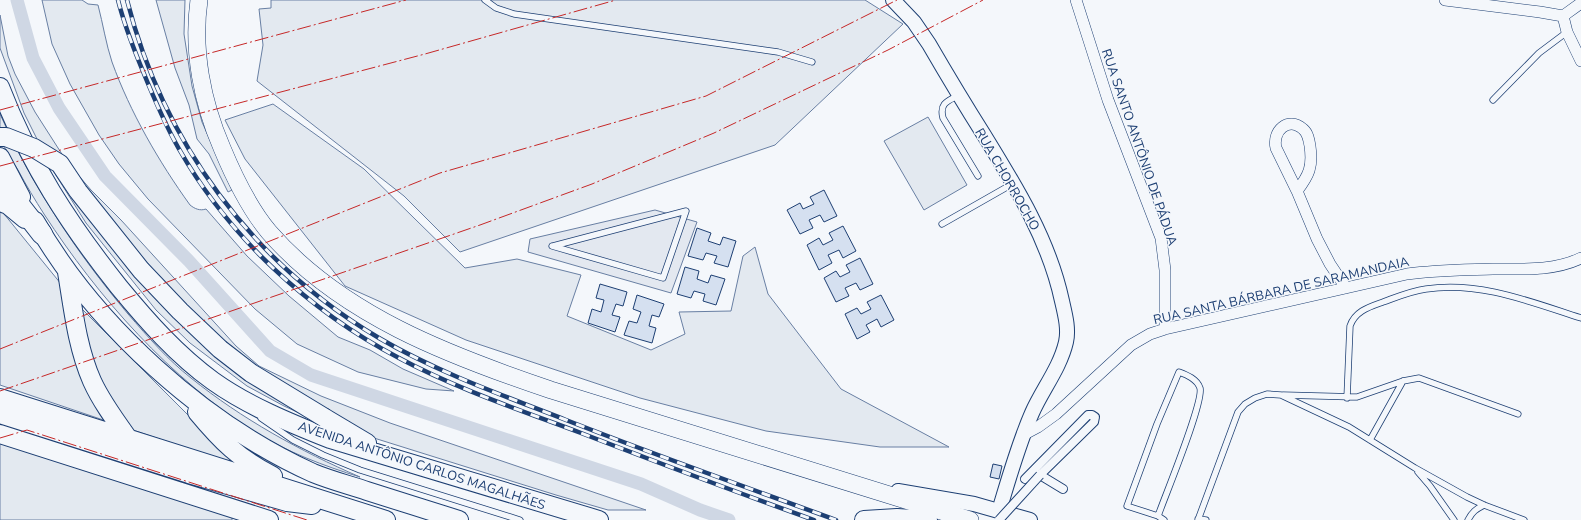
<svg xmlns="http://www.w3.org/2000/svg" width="1581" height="520" viewBox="0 0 1581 520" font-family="'Nunito Sans',sans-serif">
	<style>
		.green { fill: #e3e9f0; stroke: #687fa3 }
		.parking { fill: #e3e8f0; stroke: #687fa3 }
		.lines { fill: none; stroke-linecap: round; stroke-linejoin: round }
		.canal { stroke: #cfd7e4; stroke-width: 13 }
		.building { fill: #d5e0f0; stroke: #1d3f73 }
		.service-casing { stroke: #1d3f73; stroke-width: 7 }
		.pedestrian-casing { stroke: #1d3f73; stroke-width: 10 }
		.minor-casing { stroke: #1d3f73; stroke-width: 12 }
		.tertiary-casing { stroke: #1d3f73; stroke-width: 16 }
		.primary-casing { stroke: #1d3f73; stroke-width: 18 }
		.trunk-casing { stroke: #1d3f73; stroke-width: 20 }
		.motorway-casing { stroke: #1d3f73; stroke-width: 22 }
		.service { stroke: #f4f7fb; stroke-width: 5.5 }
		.pedestrian { stroke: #f4f7fb; stroke-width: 8 }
		.minor { stroke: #f4f7fb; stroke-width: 11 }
		.tertiary { stroke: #f4f7fb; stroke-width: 14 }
		.primary { stroke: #f4f7fb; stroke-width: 17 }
		.trunk { stroke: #f4f7fb; stroke-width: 18 }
		.motorway { stroke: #f4f7fb; stroke-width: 20 }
		.rail-casing { stroke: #1d3f73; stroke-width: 4.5 }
		.rail { stroke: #f4f7fb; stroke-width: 3; stroke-dasharray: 9; stroke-linecap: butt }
		.pedestrian-bridge-casing { stroke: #1d3f73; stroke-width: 10; stroke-linecap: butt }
		.trunk-bridge-casing { stroke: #1d3f73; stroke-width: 20; stroke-linecap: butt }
		.pedestrian-bridge { stroke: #f4f7fb; stroke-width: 8 }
		.trunk-bridge { stroke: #f4f7fb; stroke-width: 18 }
		.power { stroke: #c62828; stroke-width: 1; stroke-dasharray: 14 3 2 3; stroke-linecap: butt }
		.labels { text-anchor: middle; stroke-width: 3; stroke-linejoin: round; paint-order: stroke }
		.street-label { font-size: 13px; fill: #1d3f73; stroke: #f4f7fb }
	</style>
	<rect width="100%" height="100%" fill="#f4f7fb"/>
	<!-- green -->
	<path class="green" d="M42,0h40l6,4 10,1c5,19 8,39 14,57 18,50 47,100 78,143 5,4 10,6 16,4l41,47 42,40 49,41 32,13 33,19 51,22 -28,-2 -68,-17 -61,-28 -42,-35 -107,-110 -29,-35 -20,-29 -29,-51 -18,-40z
		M156,0h29l-1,34 8,52 10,36 30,68 -4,2 -19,-38 -12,-15 -8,-34 -14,-37z
		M271,0h594l38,24 -128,121 -315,107 -56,-56 -147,-115 6,-36 -4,-36 12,-1z
		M0,15l8,41 7,18 20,38 32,50 24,28 30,30 115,126 23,20 62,30 69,27 256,87h-38l-52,-15 -246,-77 -26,-12 -37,-20 -57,-43 -34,-33 -70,-87 -34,-54 -28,-56 -24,-65z
		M273,104l91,65 101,99 52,-9 64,16 -14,41 84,34 34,-16 -6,-22 52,-1 12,-55 12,-9 13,47 73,95 108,58h-69l-114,-16 -126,-33 -174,-58 -121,-54 -100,-127 -20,-39z
		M0,114c33,73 76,138 128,200 20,23 40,46 63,64 51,41 109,73 169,99 -36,-11 -73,-25 -105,-45 -85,-53 -157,-135 -211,-218 -9,-14 -18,-29 -26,-44 -7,-11 -15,-23 -18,-35 0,-6 0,-15 0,-21z
		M928,117l39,68 -43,25 -40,-69z
		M0,209l79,97 160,160 -239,-81z
		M0,443l232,73v4h-232z"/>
	<!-- parking -->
	<path class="parking" d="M655,210l42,12 -26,71 -143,-41 2,-13z"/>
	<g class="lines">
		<!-- canal -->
		<path class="canal" d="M17,0l16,58 26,50 46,68 84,85 81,90 41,24 330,109 59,26 29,10"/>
	</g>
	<!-- building -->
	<path class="building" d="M824,190l13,26 -13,6 -4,-7 -11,5 4,8 -13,6 -13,-24 13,-7 3,6 11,-5 -4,-7z
		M843,226l13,25 -13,7 -4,-8 -11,5 4,8 -13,7 -12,-25 12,-7 4,7 10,-5 -4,-7z
		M697,228l14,5 -3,8 12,4 3,-8 13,4 -8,26 -14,-4 3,-7 -11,-3 -3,7 -15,-4z
		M860,258l13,26 -13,6 -4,-7 -11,5 4,8 -13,6 -12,-24 12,-7 4,6 10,-5 -4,-7z
		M685,267l14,4 -2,8 11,4 3,-8 14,4 -9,26 -13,-4 2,-7 -11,-3 -3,7 -14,-4z
		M600,284l27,8 -4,14 -7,-2 -4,11 8,2 -5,15 -27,-9 4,-14 9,3 3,-12 -8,-2z
		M637,295l27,9 -5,13 -7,-2 -3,11 7,2 -4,15 -28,-8 5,-14 8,2 4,-11 -8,-3z
		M881,295l13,25 -13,7 -4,-8 -11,6 4,7 -13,7 -12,-25 12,-6 4,6 10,-5 -4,-7z
		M993,464l9,2 -3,13 -9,-2z"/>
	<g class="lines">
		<!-- service casing -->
		<g class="service-casing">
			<path id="service" d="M485,0l11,8 18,6 264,38 34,10
				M959,95c-11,6 -20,8 -16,23l35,58
				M1493,100l46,-47 28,-21
				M942,224l72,-41
				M552,246l111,32 23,-67
				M553,246l133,-35
				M1283,395l74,2 46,-16 16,-3 99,36
				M1347,398l3,-72c5,-15 19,-19 33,-24 14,-5 28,-11 43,-13 54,-8 105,13 155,29
				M261,418l32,22 30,15 37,15 160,50
				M1370,440l33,-59
				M1418,472l12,14 24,34
				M1158,516c7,-20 46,-114 42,-128 -3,-9 -13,-13 -21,-16l-22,52 -30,82 31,10 6,4
				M1198,519l8,1
				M1198,520l40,-108 7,-8 10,-6 12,-4 14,1 68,32 66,41 52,29 17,8 40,15
				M1468,520c4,-8 8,-11 16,-15"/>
		</g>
		<!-- pedestrian casing -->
		<g class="pedestrian-casing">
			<path id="pedestrian" d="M1025,479l63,-64h4l3,2 -1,5 -54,53 23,14"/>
		</g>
		<!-- minor casing -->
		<g class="minor-casing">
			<path id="minor" d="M1076,0l32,100 53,138 4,32v59
				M1445,0l95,12 23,4
				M1563,16l4,16 14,29
				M1563,16l18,-13
				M1297,191c12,-16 16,-24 13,-45 -1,-6 -2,-13 -7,-17 -15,-13 -31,2 -27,19l21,43 20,48 13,25 16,24
				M1023,435l15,-8 18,-13 75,-69 19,-11 15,-5 242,-55c29,-4 57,-4 86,-5 29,0 62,2 88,-11"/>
		</g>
		<!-- tertiary casing -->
		<g class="tertiary-casing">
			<path id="tertiary" d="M893,0l21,22 15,22c18,31 36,61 55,91 32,52 65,105 78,166 3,13 7,28 4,41 -6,26 -24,48 -34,71 -14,32 -23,65 -33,98
				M898,491l76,13 56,16"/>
		</g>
		<!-- primary casing -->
		<g class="primary-casing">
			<path id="primary" d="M199,0c-7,50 3,102 23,148 12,29 27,60 47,84 72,83 181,124 282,158l419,130"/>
		</g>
		<!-- trunk casing -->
		<g class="trunk-casing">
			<path id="trunk" d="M0,87c29,76 69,137 119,200 28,34 58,68 94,94 35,25 77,42 117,58l269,81
				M0,157l21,40
				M0,202l8,3 17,14
				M35,221c60,105 168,202 278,252 17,7 36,12 54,18 31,10 61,19 92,29
				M67,272c6,36 10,75 25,109 9,20 23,39 36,57
				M0,398l386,122
				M197,412c25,30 41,46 76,64
				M0,414l189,60 98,28 25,3
				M325,418l42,25
				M0,434l269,86
				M864,520l33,-2 31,2"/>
		</g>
		<!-- motorway casing -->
		<g class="motorway-casing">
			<path id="motorway" d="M0,180l42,54"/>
		</g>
		<!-- service -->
		<use href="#service" class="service"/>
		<!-- pedestrian -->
		<use href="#pedestrian" class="pedestrian"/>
		<!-- minor -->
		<use href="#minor" class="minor"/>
		<!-- tertiary -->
		<use href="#tertiary" class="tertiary"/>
		<!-- primary -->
		<use href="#primary" class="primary"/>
		<!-- trunk -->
		<use href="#trunk" class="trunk"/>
		<!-- motorway -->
		<use href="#motorway" class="motorway"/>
		<!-- rail casing -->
		<g class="rail-casing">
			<path id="rail" d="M118,0c6,24 15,47 24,69 11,27 22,54 37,80 50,88 130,162 220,209 58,31 121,52 182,75 78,30 155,59 233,87
				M127,0c36,142 125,263 252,338 58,34 123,57 187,82 89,35 180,67 270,100"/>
		</g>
		<!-- rail -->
		<use href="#rail" class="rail"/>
		<!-- pedestrian-bridge casing -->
		<g class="pedestrian-bridge-casing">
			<path id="pedestrian-bridge" d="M999,520l41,-45"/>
		</g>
		<!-- trunk-bridge casing -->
		<g class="trunk-bridge-casing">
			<path id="trunk-bridge" d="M0,137h6l28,11 26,16 18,27 63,79 39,41 40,38 31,24 74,45"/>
		</g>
		<!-- pedestrian-bridge -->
		<use href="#pedestrian-bridge" class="pedestrian-bridge"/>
		<!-- trunk-bridge -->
		<use href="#trunk-bridge" class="trunk-bridge"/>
		<!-- power -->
		<path class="power" d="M0,110l406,-110
			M0,166l425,-112 191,-54
			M0,349l440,-176 266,-77 191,-96
			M0,391l480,-166 112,-41 122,-51 174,-83 95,-50
			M0,438l27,-8 280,90"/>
	</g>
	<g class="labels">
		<!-- street labels -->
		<g class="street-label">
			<text transform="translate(1140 147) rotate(71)" y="5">RUA SANTO ANTÔNIO DE PÁDUA</text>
			<text transform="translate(1008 179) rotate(60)" y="5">RUA CHORROCHO</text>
			<text transform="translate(1281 290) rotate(-13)" y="5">RUA SANTA BÁRBARA DE SARAMANDAIA</text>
			<text transform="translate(422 465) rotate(18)" y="5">AVENIDA ANTÔNIO CARLOS MAGALHÃES</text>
		</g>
	</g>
</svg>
